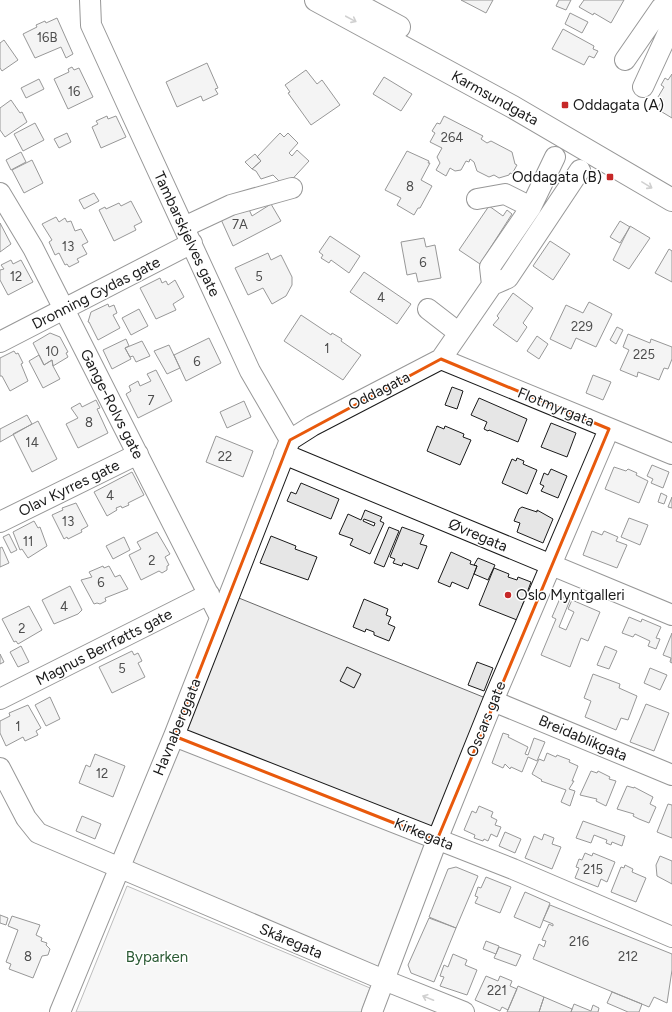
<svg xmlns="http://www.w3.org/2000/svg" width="672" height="1012" viewBox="0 0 672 1012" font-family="Figtree,sans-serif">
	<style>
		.green { fill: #ededed; stroke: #6a6a6a }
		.building { fill: #e6e6e6; stroke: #1a1a1a; fill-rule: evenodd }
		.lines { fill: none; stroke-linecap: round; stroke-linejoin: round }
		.minor-casing { stroke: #1a1a1a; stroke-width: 22 }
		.major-casing { stroke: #1a1a1a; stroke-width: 24 }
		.minor { stroke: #fff; stroke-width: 20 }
		.major { stroke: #fff; stroke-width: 22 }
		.oneway { stroke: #989898 }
		.marked { fill: none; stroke: #e8590c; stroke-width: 3; stroke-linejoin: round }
		.poi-dot { fill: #c62828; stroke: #fff; stroke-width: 1.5 }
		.labels { text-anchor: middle; stroke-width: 3; stroke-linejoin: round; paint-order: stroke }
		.number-label { font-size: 13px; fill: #4d4d4d }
		.street-label { font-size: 15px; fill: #1a1a1a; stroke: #fff }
		.poi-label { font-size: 15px; fill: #1a1a1a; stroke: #fff; text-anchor: start }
		.park-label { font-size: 15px; fill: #2b5a34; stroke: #fff }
	</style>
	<rect width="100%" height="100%" fill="#fff"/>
	<!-- green -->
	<path class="green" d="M229,594l264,107 -109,279 -265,-112z
		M127,886l243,102 -9,24h-285z"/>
	<!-- building -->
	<path class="building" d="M461,0h32l-7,13z
		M559,0h12l-5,10 -10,-4z
		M584,0h40l-13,23 -17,-10 -1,2 -14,-8z
		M570,13l18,9 -6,11 -17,-9z
		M57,18l16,36 -7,4 -5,-11 -26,11 -12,-24 14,-7 -1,-2 9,-4 1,2z
		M563,29l31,17 -1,3 5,2 -4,7 -5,-2 -5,9 -32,-16z
		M4,40l14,20 -16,11 -2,-3v-25z
		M207,63l11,25 -3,1 3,5 -15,7 -2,-5 -24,11 -11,-25z
		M72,67l2,3 5,-2 14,29 -25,12 -14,-30 15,-7 -1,-3z
		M306,70l11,14 5,-4 18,25 -29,20 -23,-32 2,-1 -5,-7z
		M672,74v44l-15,-9 6,-10 -5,-2 6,-10 -3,-2 4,-7 3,2z
		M384,77l28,17 -11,17 -28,-17z
		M39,79l5,10 -18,9 -5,-10z
		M11,100l9,13 2,-1 5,10 -22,15 -5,-7v-22z
		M107,116l1,3 8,-3 10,21 -25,11 -9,-21 6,-3 -2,-3z
		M444,116l39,20 -2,3 6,4 4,-2 21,11 3,12 2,1 -5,9 -2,-1 -1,2 -10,3 -5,-3 -5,2 -12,-6 -3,-9 -4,-3 -1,3 -3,-1 -5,9 -6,1 -5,-3 -4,8 -10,-6 4,-7 -3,-6 5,-9 -12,-6 5,-9 -3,-2 5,-8 3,1z
		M35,123l9,17 -21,11 -9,-17z
		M67,133l4,9 -12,6 -5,-9z
		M280,133l4,4 4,-4 10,10 -9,10 3,3 5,-6 12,11 -24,26 -12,-12 -12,4 -5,-8 -4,-2 9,-8 -4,-4z
		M407,151l22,10 -1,2h2l-9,17 11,6 -12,22h-2l-4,7 -17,-10 4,-7 -16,-8z
		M21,152l5,10 -15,8 -5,-10z
		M255,154l6,7 -9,8 -7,-7z
		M32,160l11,23 -19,10 -12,-23z
		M94,193l5,8 -15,8 -5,-9z
		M131,201l11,21 -8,4 2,4 -22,11 -15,-31 6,-3 1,2 13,-6 2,3z
		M246,203l6,13 19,-12 10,17 -48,25 -14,-31z
		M489,206l14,10 4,-6 5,4 -32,50 -21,-14z
		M56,217l3,5 6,-4 2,4 4,-1 4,10 6,-2 7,13 -6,3 5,9 -10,5 2,3 -10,5 -2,-3 -2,1 -6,-12 -4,2 -6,-13 3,-2 -10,-16z
		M620,221l10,6 -10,16 -10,-6z
		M0,223l11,21 -11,8z
		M630,226l20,12 -21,31 -16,-9z
		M330,236l30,20 -11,17 -18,-13 -2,3 -8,-5 2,-3 -4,-3z
		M424,238l2,9 9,-2 6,33 -23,4 -2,-9 -9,2 -6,-33z
		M550,241l20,13 -17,26 -20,-14z
		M669,249l3,2v31l-17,-9z
		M268,253l3,7 10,-5 11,22v8l-6,11 -14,8 -9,-16 -15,7 -13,-27z
		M11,260l2,4 8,-4 12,22 -25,13 -8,-15v-10l4,-1 -3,-4z
		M364,272l47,32 -14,20 -47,-32z
		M160,278l2,5 4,-2 2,4 7,-5 9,17 -11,7 3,6 -20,9 -16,-31z
		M513,293l20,15 -10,15 4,4 -10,15 -24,-17 6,-7 -2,-2z
		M589,302l23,12 -16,33 -20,-9 -5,11 -21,-10 16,-34 17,8z
		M108,304l1,3 5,-2 3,8 -4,2 7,13 -22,12 -9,-18h-1l3,-10z
		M139,309l9,17 -17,9 -9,-17z
		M301,315l30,20 1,-2 10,6 -1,2 20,14 -18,25 -59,-39z
		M617,327l6,3 -7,14 -6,-4z
		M50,333l10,4 8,15 -2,1 2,4 -15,9 -1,-6 -8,5 -11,-22z
		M628,334l22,9 1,-4 21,8v12l-4,10 -4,-1 -5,12 -21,-8 -1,5 -17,-7 9,-20 -6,-3z
		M537,336l11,8 -9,15 -12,-8z
		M209,338l12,25 -35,18 -12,-26z
		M126,339l3,7 -4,2 6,11 -19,10 -9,-19z
		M142,341l8,15 -14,6 -3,-6 -3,1 -5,-9z
		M169,345l11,23 -13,6 -13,-23z
		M14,351l2,3 2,-1 5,10 -2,1 7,17 -18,10 -8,-15h-2v-18z
		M39,355l5,10 8,-5 1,6 7,13 -17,9 -14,-27z
		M156,370l16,31 -34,17 -12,-24 5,-3 -2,-5 9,-5 2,5 11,-5 -4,-7z
		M593,375l18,7 -8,18 -17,-7z
		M452,387l11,4 -6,18 -12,-4z
		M479,398l48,21 -9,23 -29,-12 -1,1 -4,-2 3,-7 -16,-7z
		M96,400l4,8 -3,1 11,24 -30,15 -12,-24 12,-6 -7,-10 9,-5 2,4z
		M244,401l7,16 -24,11 -7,-16z
		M27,415l5,9 -32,18v-13z
		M38,421l19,38 -25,13 -19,-38z
		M551,423l25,10 -9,24 -26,-10z
		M437,426l7,3 1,-3 19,8 -1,3 8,3 -11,25 -33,-14z
		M216,436l37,15 -10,26 -37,-15z
		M517,458l7,3 -1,3 14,6 -10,24 -25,-11 10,-24 4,2z
		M652,465l17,7 -6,16 -12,-5 2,-4 -6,-3z
		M614,467l12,4 2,-2 9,4 -1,2 12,6 -9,22 -34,-14z
		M551,469l16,7 -9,22 -17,-7 3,-5 -4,-2 4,-11 4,2z
		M132,472l12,23 -16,8 1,2 -7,3 -1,-2 -5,2 1,2 -10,6 -13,-24z
		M301,483l38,16 -8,20 -44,-18 4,-9 5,2z
		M661,493l6,3 -3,8 -6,-2z
		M672,497v11l-4,-1z
		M76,503l12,23 -7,4 1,2 -14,7 -1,-2 -3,2 -12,-24 11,-5 -1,-2z
		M522,507l15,5v-2l16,9 -10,24 -26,-11 3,-9 -6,-2 5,-12z
		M365,510l17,7 -2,4 4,2 -14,31 -20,-9 3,-6 -14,-5 9,-20 13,6zM364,519l11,4 -1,3 -11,-5z
		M629,518l19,7 -8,20 -19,-8z
		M34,521l4,7 2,-1 7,19 -19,12 -6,-9 -2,1 -7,-18z
		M389,527l10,4 -15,36 -10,-4z
		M402,527l22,8 -4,9 7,2 -9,23 -15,-6 -1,3 -9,-3 2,-4 -5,-2z
		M592,531l10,4 2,-4 14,6 -2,4 11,4 -10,23 -34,-13z
		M157,532l13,22 -5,3 4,8 -2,1v4l-5,3 -3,-2 -18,9 -12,-25 12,-6 -4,-7z
		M9,534l8,16 -6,3 -8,-16z
		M271,536l25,10 -1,3 22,8 -9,23 -48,-17z
		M124,537l6,13 -17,9 -7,-13z
		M2,547l7,16 -9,4v-19z
		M451,552l20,9 -1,3 7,2 -9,23 -16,-7 -2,5 -12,-5z
		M478,558l17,7 -7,15 -14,-6 3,-8 -3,-1z
		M103,566l1,2 5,-2 6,11 5,-2 8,14 -23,9 1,3 -6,3 -3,-1 -3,1 -13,-24 11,-3 -3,-5z
		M494,568l15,6 -1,3 9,3 1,-3 13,5 -14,38 -38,-15z
		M70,586l12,24 -4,4 -24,10 -12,-24z
		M561,596l9,4 -11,27 7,3 8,-18 -6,-3 4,-9 28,12 -12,29 -7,-3 -11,29 -29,-12 15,-36 -4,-2z
		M364,599l24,10 -2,6 5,2 -3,7 7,3 -6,14 -15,-6v-3l-8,-3 -1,3 -12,-5z
		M29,606l13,24 -24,14 -2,-3 -2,1 -12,-23z
		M629,617l12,5 1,-3 19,8 -5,11 4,1 -4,10 -8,-3 2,-5 -15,-7 -2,3 -11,-4z
		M672,633v30l-2,-1 1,-4 -8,-3z
		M21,646l8,16 -11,5 -8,-15z
		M605,646l12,5 -8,18 -12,-4z
		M132,651l2,4 4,-2 4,8 -4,2 7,14 -33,16 -13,-26z
		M0,654l4,8 -4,2z
		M477,662l16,6 -9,23 -16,-6z
		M347,667l14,7 -7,14 -14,-7z
		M650,668l17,7 -7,15 -16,-7z
		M593,674l27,10 -1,4 18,8 -9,24 -7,-2 -5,12 -31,-13 6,-16 -7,-3z
		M50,697l10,22 -14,7 -11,-21z
		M646,704l23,9 -15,38 -24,-9z
		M28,705l13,23 -5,3 2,4 -13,6 -2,-4 -17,9 -6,-13v-12l10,-5 -1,-3z
		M503,733l6,2 -1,2 20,10 -3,7 3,1 6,-17 11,4 -8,19 -9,-4 -6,15 -11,-5 -1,2 -5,-5 -2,4 -11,-5z
		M547,753l9,4 1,-2 13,5 -1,2 9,4 -6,15h2l-5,8 6,2 -5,15 -9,-4 5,-12 -25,-9 1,-1 -10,-6 7,-15 5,2z
		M95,754l30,12 -12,31 -34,-14 7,-18 4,2z
		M591,771l6,2 1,-2 12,6 -1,2 7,2 -10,25 -10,-5 1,-2 -17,-4z
		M627,786l7,2v-1l19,10 -3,7 6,3 -7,16 -10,-4 -6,-3 1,-2 -17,-5z
		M668,804l4,1v33l-15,-6z
		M479,806l14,6 -2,5 6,3 -2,5 6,2 -4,10 -6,-3 -3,7 -4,-2 -1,2 -9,-3 1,-3 -11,-5 8,-19 4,2z
		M82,816l19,8 -6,15 -19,-8z
		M583,821l42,15 -3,10 -10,-4 -1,3 -5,-2 1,-3 -13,-5 -3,8 -15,-5z
		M505,832l16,7 -6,14 -16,-7z
		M544,834l10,4 -2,6 9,3 -9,22 -27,-11 9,-22 8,4z
		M585,853l7,3 1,-3 22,9 -8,20 -6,-3 -3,8 -23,-9 4,-10 -3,-1 3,-8 3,1z
		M660,856l12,5v23l-15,-8 -1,-11z
		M625,865l8,4 -1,3 14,6 -10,24 -25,-10 10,-25 3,1z
		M456,867l22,9 -22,52 -27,-11 19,-48z
		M486,877l25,10 -11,26 -25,-10 3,-6 -3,-1 3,-9 3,1z
		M525,892l25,11 -10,25 -26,-11z
		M550,905l122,49v16l-5,33 -13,-6 -5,10 -116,-48 6,-15 5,3 2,-6 -4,-1 7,-16 4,2v-2l-10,-4z
		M0,915l8,3 -2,7 -6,-2z
		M12,916l28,9 -4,10 6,3 -1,3 6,2 -1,2 4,4 -2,6 -6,1 -9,22 -24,-9 2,-5 -5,-2 12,-32 -10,-4z
		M429,918l27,10 -22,54 -23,-9 -3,-8z
		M486,941l13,5 -3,8 -13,-5z
		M499,947l22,8 -5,11 -22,-8z
		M453,954l14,6 -2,5 12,5 -10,25 -27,-9 4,-9 -4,-1 4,-11 4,2z
		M486,976l12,5 2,-5 12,5 -2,5 7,3 -9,21 -6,-3 -2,4 -25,-11z
		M518,986l26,11 -5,15h-32z
		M612,992l30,12 -3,8h-11l-21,-9z
		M544,997l28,12 -1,3h-32z
		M574,1004l17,7 2,-6 6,3 -1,4h-27z"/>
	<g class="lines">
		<!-- minor casing -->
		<g class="minor-casing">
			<path id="minor" d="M90,0l1,25 36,79 123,267 40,69
				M625,60l36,-52 11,-5
				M643,87l29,-63
				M0,193l33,55 187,369
				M477,199l28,-5 26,13
				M184,227l47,-22 61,-17
				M492,285l16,-7 72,-108
				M492,285l-2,-18 41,-60 24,-50
				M428,309l31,24
				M0,342l192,-99
				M441,359l231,95
				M290,440l22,-14 129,-67 51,-74
				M284,454l388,161
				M0,522l138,-68
				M0,699l209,-105
				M493,701l179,74
				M174,736l339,133 159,68
				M0,768l26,50 12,15 346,147 80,32
				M60,1012l114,-276 116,-296
				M372,1012l65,-172 56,-139 116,-272"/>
		</g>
		<!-- major casing -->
		<g class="major-casing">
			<path id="major" d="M316,0l197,107 159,93
				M349,0l50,27"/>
		</g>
		<!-- minor -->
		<use href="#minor" class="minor"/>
		<!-- major -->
		<use href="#major" class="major"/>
	</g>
	<!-- one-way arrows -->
	<defs><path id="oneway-shaft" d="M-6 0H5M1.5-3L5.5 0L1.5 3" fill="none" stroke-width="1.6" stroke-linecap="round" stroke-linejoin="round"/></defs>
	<g class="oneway">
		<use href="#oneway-shaft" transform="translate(351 19) rotate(28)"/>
		<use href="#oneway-shaft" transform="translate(647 185) rotate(31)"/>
		<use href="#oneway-shaft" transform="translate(428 998) rotate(-158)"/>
	</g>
	<!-- marked area -->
	<path d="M0 0H672V1012H0ZM441,359l168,70 -172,411 -263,-104 116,-296z" fill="#fff" fill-opacity=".55" fill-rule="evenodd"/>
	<path class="marked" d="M441,359l168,70 -172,411 -263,-104 116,-296z"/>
	<!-- markers -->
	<g class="poi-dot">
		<rect x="561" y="101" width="8" height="8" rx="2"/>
		<rect x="606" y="173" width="8" height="8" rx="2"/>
		<circle cx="508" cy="595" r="4"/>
	</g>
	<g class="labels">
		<!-- number labels -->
		<g class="number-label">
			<text x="47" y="42">16B</text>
			<text x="74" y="96">16</text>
			<text x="452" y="142">264</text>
			<text x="410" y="191">8</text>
			<text x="240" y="229">7A</text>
			<text x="68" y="251">13</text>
			<text x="423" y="267">6</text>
			<text x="16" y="281">12</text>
			<text x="259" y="281">5</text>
			<text x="381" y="302">4</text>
			<text x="582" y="331">229</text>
			<text x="327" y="353">1</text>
			<text x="52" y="356">10</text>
			<text x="644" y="359">225</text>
			<text x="197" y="366">6</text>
			<text x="151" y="405">7</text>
			<text x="89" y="427">8</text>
			<text x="32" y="447">14</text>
			<text x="225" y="461">22</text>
			<text x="110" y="500">4</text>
			<text x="68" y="526">13</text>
			<text x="28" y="546">11</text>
			<text x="152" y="565">2</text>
			<text x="101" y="587">6</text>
			<text x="64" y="611">4</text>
			<text x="22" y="633">2</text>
			<text x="122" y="673">5</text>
			<text x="18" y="731">1</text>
			<text x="102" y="778">12</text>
			<text x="593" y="874">215</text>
			<text x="579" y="946">216</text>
			<text x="28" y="961">8</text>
			<text x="628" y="961">212</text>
			<text x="497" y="995">221</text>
		</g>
		<!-- street labels -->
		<g class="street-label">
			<text transform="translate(495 98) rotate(29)" y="5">Karmsundgata</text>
			<text transform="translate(187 234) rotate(65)" y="5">Tambarskjelves gate</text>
			<text transform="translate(96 293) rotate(-27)" y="5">Dronning Gydas gate</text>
			<text transform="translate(379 391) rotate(-27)" y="5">Oddagata</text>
			<text transform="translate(112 404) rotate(63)" y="5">Gange-Rolvs gate</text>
			<text transform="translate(556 407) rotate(22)" y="5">Flotmyrgata</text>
			<text transform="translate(69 488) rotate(-26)" y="5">Olav Kyrres gate</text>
			<text transform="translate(478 535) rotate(23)" y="5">Øvregata</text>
			<text transform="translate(104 647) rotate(-27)" y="5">Magnus Berrføtts gate</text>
			<text transform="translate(486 719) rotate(-68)" y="5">Oscars gate</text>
			<text transform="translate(177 727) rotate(-68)" y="5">Havnaberggata</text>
			<text transform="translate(583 738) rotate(23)" y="5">Breidablikgata</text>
			<text transform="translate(424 834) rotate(22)" y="5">Kirkegata</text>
			<text transform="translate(291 941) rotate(23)" y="5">Skåregata</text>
		</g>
		<!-- poi labels -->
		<g class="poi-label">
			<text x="573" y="110">Oddagata (A)</text>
			<text x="602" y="182" text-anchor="end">Oddagata (B)</text>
			<text x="516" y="600">Oslo Myntgalleri</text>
		</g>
		<!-- park labels -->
		<g class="park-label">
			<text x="157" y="962">Byparken</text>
		</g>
	</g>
</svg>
